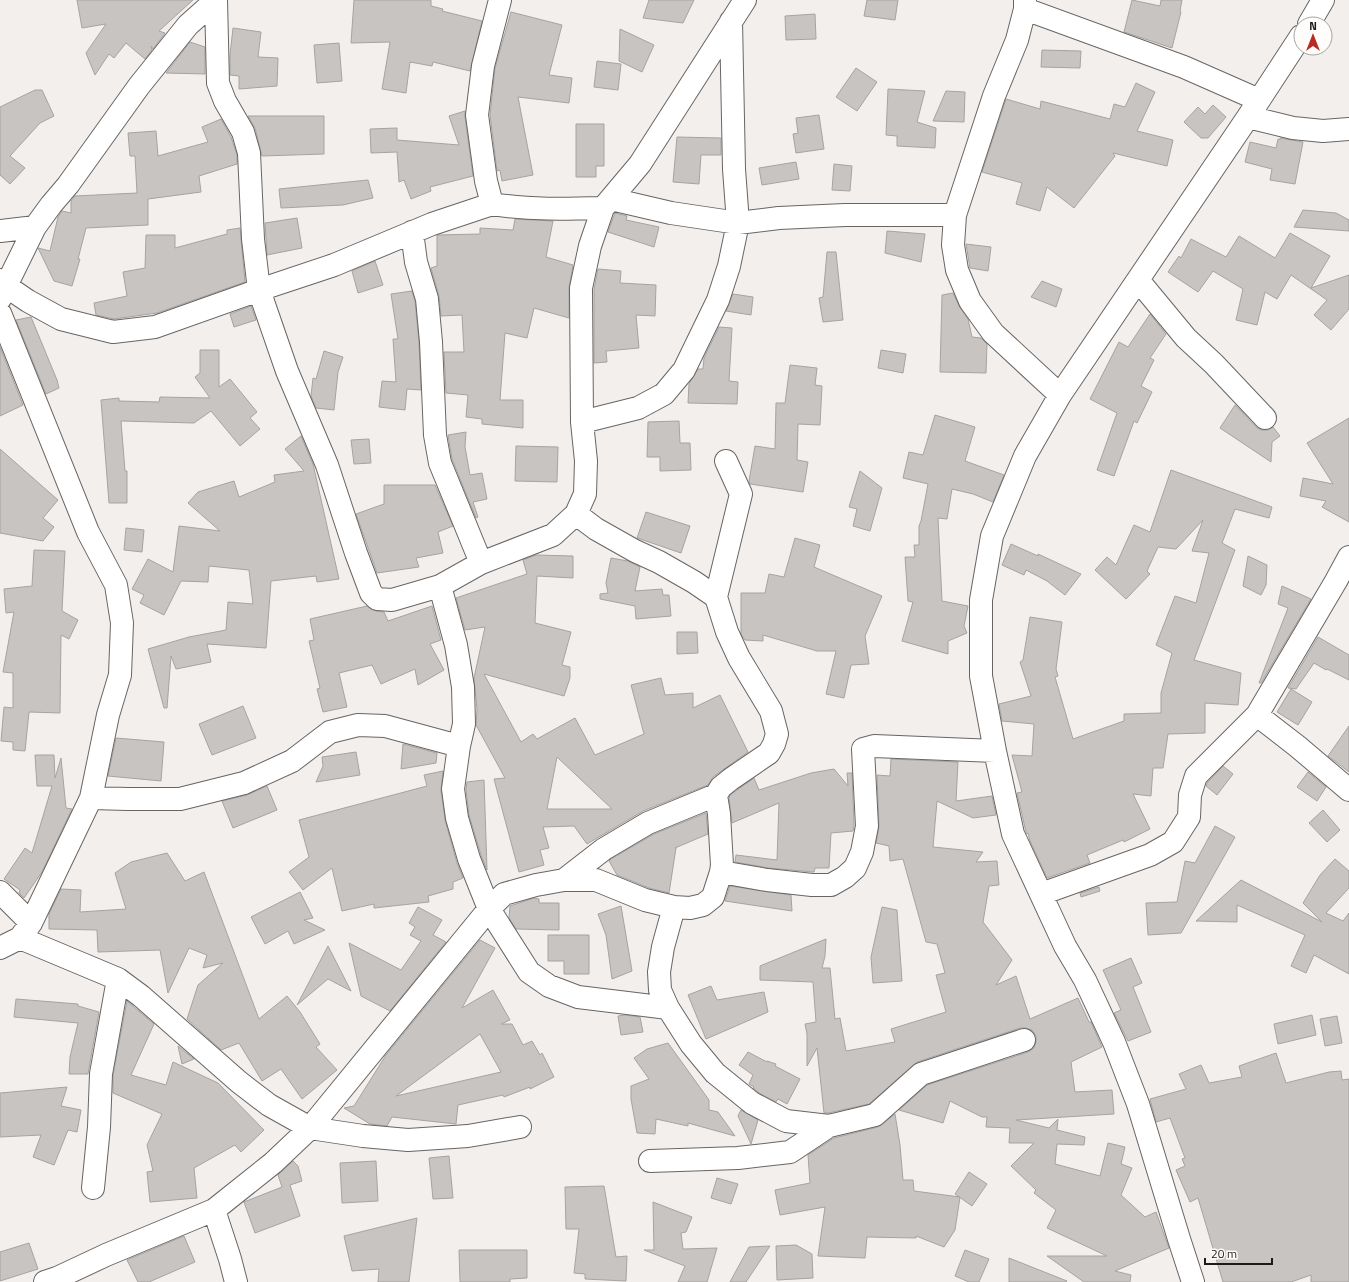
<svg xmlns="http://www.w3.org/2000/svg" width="1349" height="1282" viewBox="0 0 1349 1282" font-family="'Titillium Web',sans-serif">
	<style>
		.building { fill: #c7c4c1; stroke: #a6a3a1; fill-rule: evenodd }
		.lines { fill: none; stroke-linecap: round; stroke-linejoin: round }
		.street-casing { stroke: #686563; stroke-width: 24 }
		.street { stroke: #fff; stroke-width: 22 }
	</style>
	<rect width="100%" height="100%" fill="#f3efed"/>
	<!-- building -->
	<path class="building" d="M77,0h116l-34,31 6,2 -12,16 -2,-3 1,4 -7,9 -19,-16 -12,15 -5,-4 -14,21 -9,-22 20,-29 -24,4z
		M354,0h77v6l12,3 -1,2 40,10 -12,50 -37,-9 -1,4 -22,-4 -4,31 -24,-4 8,-47 -39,1z
		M649,0h45l-11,23 -40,-5z
		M867,0h31l-3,20 -31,-4z
		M1132,0l28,6 1,-6h21l-2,11 1,1 -9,36 -48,-16z
		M511,12l51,13 -13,50 23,3 -3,25 -51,-6 15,78 -31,6 -2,-11 -3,1 -7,-56 5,-47z
		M815,14l1,25 -30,1 -1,-24z
		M233,28l28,4 -3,25 20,1 -1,28 -38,3v-13l-9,-1v-20z
		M620,29l34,16 -12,27 -23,-11z
		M190,42l15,5v27l-39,-1z
		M339,43l3,38 -25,2 -3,-38z
		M1042,50l39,1 -1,17 -39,-1z
		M597,61l24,3 -3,26 -24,-3z
		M856,68l21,14 -20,29 -21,-14z
		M1136,83l19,9 -18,39 36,9 -6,26 -54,-13 2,3 -41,52 -27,-21 -7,24 -24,-7 6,-21 -40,-11 24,-73 34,10 1,-8 69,18 4,-15 11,3z
		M888,89l37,2 -8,31 19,6 -1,20 -38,-2v-10l-11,-1z
		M35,90h7l12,26 -14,7 -30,33 15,12 -15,16 -10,-9v-68z
		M946,91l19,1 -1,30 -31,-1z
		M1213,105l13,12 -18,21h-7l-17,-16 14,-15 7,7z
		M465,111v6l8,59 -43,11 1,4 -20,8 -7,-19 -5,2 -2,-30 -26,1 -1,-24 27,-1v12l62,5 -10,-29z
		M819,115l5,34 -28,4 -3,-19 5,-1 -2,-15z
		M248,116h76v38l-62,2 -7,-28z
		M221,119l10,18 6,18v9l-38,12 2,16 -53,7v26l-62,3 -8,31h2l-8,27 -18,-5 -16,-33 12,3 8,-34 4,-6 9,2v-12l4,-5 62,-3 -2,-37h-5l-2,-23 28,-2 2,25 50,-14 -6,-15z
		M576,124h28v42h-8v11h-20z
		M677,137l44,1v17h-20l-2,29 -26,-2z
		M1280,138l23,4 -8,42 -25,-4 2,-11 -27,-7 5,-20 26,6 2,-9 2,1z
		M796,162l3,17 -37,6 -3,-17z
		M834,164l18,2 -2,25 -18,-1z
		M368,180l5,18 -30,7 -62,3 -2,-19z
		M1303,210l33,3 13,7v11l-55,-4z
		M615,213l12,3 -1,4 33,7 -5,20 -46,-15z
		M297,218l5,30 -35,7 -2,-32z
		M515,219l38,2 -7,36 27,8 -4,23v30l-35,-10 -7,30 -22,-5 -5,67h23v28l-41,-4v-5l-16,-2 2,-22 -22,-2 -2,-41h20l-2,-37 -21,1 -2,-20 -8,-28 6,-2v-31l43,-1v-6l33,2z
		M240,228l5,54 -88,31 -43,6 -18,-4 -2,-12 33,-7 -4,-24 22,-4 1,-33h29v13l52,-14v-4z
		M887,231l38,3 -4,28 -36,-9z
		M1290,233l40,23 -19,32 38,-13v34l-18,21 -17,-15 13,-15 -36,-25 -14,24 -12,-7 -8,33 -21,-5 7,-31 -30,-18 -15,21 -30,-20 11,-16 2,2 10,-19 35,18 13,-21 36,22z
		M966,244l25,3 -3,24 -18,-3z
		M827,252h9l7,68 -20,2 -4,-24 4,-1z
		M375,261l8,24 -25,8 -6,-22z
		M598,269l23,2 -1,12 36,2 -1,31 -19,-1 3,33 -33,3 1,11 -13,1v-74z
		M1042,281l20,8 -6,18 -25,-10z
		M412,291l3,10 4,42 2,47 -14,-1 -2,21 -26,-3 3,-26 14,1 -3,-43h5l-7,-45z
		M953,293l6,13 9,13 4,18 9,1 6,6 -1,29 -46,-1 2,-77z
		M733,294l20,3 -2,18 -25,-4z
		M251,306l5,14 -22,7 -4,-13z
		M1150,314l16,20 -16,24 4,2 -13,26 11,6 -15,31 -3,-2 -20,55 -17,-6 20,-57 -27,-14 29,-57 9,5z
		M31,317l26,63 2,8 -13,6 -30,-74z
		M719,327l13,1 -3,53 9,1 -1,22 -49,-1 1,-19 9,-15h5l1,-11z
		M0,347l23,58 -23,11z
		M200,350h19v37l11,-8 27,33 -7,6 10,11 -20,17 -29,-35 -17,12 -73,-2 4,50h2v32h-18l-8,-103 18,-2v3l40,1 1,-5 50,1 -15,-21 5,-4z
		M881,350l25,4 -3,19 -25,-5z
		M324,351l19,6 -5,15 -4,38 -18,-2 -5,-12 2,-18 3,1z
		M790,365l27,3 -2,17 7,1 -2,39 -22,-1 -1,36 11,2 -5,30 -53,-8 -1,-3 6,-35 20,3 1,-46h9z
		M1235,405l21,22 5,3h7l5,-3 7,9 -8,6 -1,20 -51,-34z
		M935,415l40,12 -10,34 39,14 -11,27 -20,-8 -21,-5 -5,30 -9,-1 4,83 26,5 -4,20 3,7 -19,8v13l-46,-13 11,-39 -5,-1 -3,-44h10l-1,-12h5v-19l2,-5 7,-37 -25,-6 6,-26 14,3z
		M1349,418v104l-27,-15 4,-6 -26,-5 3,-18 30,6 -26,-41z
		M679,421l1,22h10l1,27 -31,1v-14h-13l1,-35z
		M466,432l-1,15 5,28 12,-2 5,26 -14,3 5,15 -2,1 -24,-59 -4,-24z
		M301,436l12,28 26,115 -22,3 -1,-6 -45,5 -5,67 -59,-4 4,18 -35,7 -5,-13 -4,52h-3l-16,-59 41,-12 37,-7 2,-28 25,2 -4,-34 -40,-4 -1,16 -27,-1 -17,34 -24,-12 4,-8 -12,-6 16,-30 25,13 6,-46 41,5 -32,-28 10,-11 36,-11 5,16 36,-15 -1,-7 30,-4 -19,-22z
		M369,439l2,24 -17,1 -3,-24z
		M516,446l42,1 -1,35 -42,-1z
		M0,449l58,51 -15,18 11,9 -11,14 -43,-8z
		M1171,470l101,37 -3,11 -34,-9 -13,34 13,7 -41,110 47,13 -3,32 -33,-2v30l-37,1 -5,34h-10l-2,28 -18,-2 17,35 -26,13 -1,-2 -36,15 3,8 -43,15 -17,-37 -2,-8 -1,1 -1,-2 -9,-39 5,-1 -10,-37 20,1 2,-32 -32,-3 -3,-17 32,-8 -11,-34 3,-2 7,-43 32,5 -6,47 2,7 -3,1 18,62 51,-18v-7l37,-1v-20l11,-40 -16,-8 19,-49 21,7 13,-50 -17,-2 11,-31 -27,29 -18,-2 -11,24 3,3 -24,25 -31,-29 12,-13 9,8 18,-40 16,7z
		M860,471l22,17 -12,43 -17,-5 4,-17 -8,-2z
		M384,485h51l18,41 -15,6 5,21 -27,5 3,9 -42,6 -21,-59 28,-10z
		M646,512l44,14 -9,27 -44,-15z
		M126,528l18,2 -2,22 -18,-2z
		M795,538l25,7 -6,22 68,29 -17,40 4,28 -18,1 -7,33 -18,-4 10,-43h-19l-54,-16v6l-18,-1 -4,-6v-41h24l4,-19 15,3z
		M1011,544l27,12v-2l43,20 -16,21 -18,-14 -21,-11 -2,5 -22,-10z
		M34,550l31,1 -3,60 16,9 -9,19 -8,-4 -1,78 -31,-1 -4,39 -12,-1v-8l-12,-1 3,-34 9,1v-35l-10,-1 11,-60 -8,1 -2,-24 28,-3z
		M536,555l37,1v22l-36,-2 -2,47 36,9 -9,33 8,2v11l-6,18 -80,-22 37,68 12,-8 4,5 38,-21 20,37 49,-21 -13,-49 30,-7 4,17 28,-2v15l27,-13 28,57 -35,25 -5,8 -65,26 -56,33 -13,-18 -31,1 6,21 -9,2 4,15 -25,7 -25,-93 11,-1 -29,-53 1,-16 -3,-31 11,-51 -20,3 -9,-32 71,-24 -4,-14zM557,757l55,52h-65z
		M1248,556l19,9 -1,20 -5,10 -18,-9z
		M611,558l17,3 12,6 -5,24 27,-2 1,6h6l2,21 -35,3 -1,-13 -35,-7v-5l8,-1 -2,-10z
		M1282,586l29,13 -50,84h-2l29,-75 -10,-4z
		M367,606l9,5 8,1 4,9 44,-15 9,34 -11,4 14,26 -26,15 -3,-16 -34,15 -9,-19 -33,8 8,34 -24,5 -6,-23 3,-1 -11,-47 5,-1 -4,-21z
		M677,632h20l1,21 -21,1z
		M1318,637l31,18v25l-22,-11 -1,1 -12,-7 -18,26 -8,-1z
		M1291,689l21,13 -14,23 -21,-13z
		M243,706l13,32 -44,17 -13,-31z
		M1349,726v46l-21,-16z
		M116,738l48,4 -3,39 -53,-5z
		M403,744l34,9 -1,10 -35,6z
		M356,752l4,23 -44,7 7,-16 -1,-9z
		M35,755h19l1,23 6,-20 5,50 6,1 -30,63 -18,26 -5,-5 1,-3 -16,-11 21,-31 7,5 20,-67h-15z
		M891,759l67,3 -2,39 36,-5 4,19 -23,3 -36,-17 -4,46 50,5 -7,10 21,-1 2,24 -10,1 -6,36 29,38 -16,25 20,-9 14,43 48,-21 11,24h2l11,25 -31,15 4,30 37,-2 2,24 -98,6 33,8 9,-9 -1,11 28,7 -1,8 -27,-1 -2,20 45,12 8,-33 17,4 -4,17 11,4 -11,27 24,22 11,-5 13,36 -54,23 16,4 -1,7h-46l-37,-26h60l-60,-28 9,-18 -22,-17 2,-3 -25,-24 23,-23h-25l1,-15 -24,-1 1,-10h-5l-32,-16 -7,22 -44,-13 28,-25 101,-33 6,-4 2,-6v-6l-4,-6 -6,-2h-6l-103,34 -48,42 -41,9h-4l-7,-65 -10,18v-32l-2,-10 11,-2 -3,-40 -53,-2v-14l66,-27 -1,17 -3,12h8l5,51 5,-1 6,33 49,-9 -4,-13 55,-17 -10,-37 9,-2 -8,-29 -11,-2 -23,-83 -13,2 -1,-15 -13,-3 3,-17 -2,-51 13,1z
		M1223,766l10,8 -16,21 -11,-9 1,-3z
		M834,769l14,17 -1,-13h5l2,52 -1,6 -22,2 -2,35h-14l-1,4h-1l-44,-4 -34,-6 1,-7 41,5 2,-57 -47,20 -3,-25 1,-3 24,-17 5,12 52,-17z
		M443,771l-2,19 4,30 12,43 6,15 -10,4v7l-25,7 1,6 -55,6v-4l-32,7 -10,-43 -29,22 -14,-18 20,-15 -10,-37 128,-34 -3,-11z
		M1308,772l18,15 -9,14 -20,-14z
		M484,780l3,90 -6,-15 -12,-40 -3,-26 1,-7z
		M267,786l10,24 -44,18 -11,-27 25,-6z
		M1323,810l17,20 -13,12 -18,-19z
		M706,813l2,21 -33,14h1l-7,45 -20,-5 -32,-13 -8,-14 2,-2 43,-25z
		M1215,826l20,11 -54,96 -33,2 -2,-32 31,-1 8,-41 10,2z
		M167,853l18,28 19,-9 55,147 28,-23 13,16 20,32 -4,3 21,23 -35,29 -21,-30 -19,12 -23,-38 -18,7 -34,-31 11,-34 25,-22 -20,5 4,-13 -18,-7 -21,45 -8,-43 -62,2 -1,-22 -48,-1v-15l12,-25 20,1 -1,22 46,-3 -11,-36 16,-11z
		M1335,859l14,12v17l-23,25 17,8 6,-8v61l-35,-19 -8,18 -15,-7 14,-31 -68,-30v17l-41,-1 45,-41 81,42 -19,-19 17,-28z
		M730,886l61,9 1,16 -67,-10z
		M1099,887l1,4 -19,6 -1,-4z
		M300,892l13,26 -9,2 21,10 -31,14 -6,-13 -23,13 -14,-27z
		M534,898l5,1v4h20v27l-43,-1 -7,-11 1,-12z
		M621,906l11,65 -20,8 -6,-44 -8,-21z
		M418,907l24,13 -9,15 13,7 -56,69 -29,-15 -12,-53 52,27 20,-29 -11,-6 5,-8 -6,-4z
		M882,907l15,3 5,71 -29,2 -2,-26z
		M548,935h41v39h-25v-13h-16z
		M480,940l15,8 -33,60 31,-18 17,30 -9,4h11l11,21 9,-4 8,14 2,-2 12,24 -24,12v-2l-26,10 -1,-2 -45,10 -2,19 -64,-7 -5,9 -17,-2 -26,-16 10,-2 32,-51zM480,1034l21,38 -105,24z
		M328,946l23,45 -23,-12 -31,26z
		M1131,958l11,25 -9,4 18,45 -23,9 -14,-28 7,-3 -18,-40z
		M711,986l6,14 47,-8 4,20 -62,27 -18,-44z
		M16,999l62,5v2l21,6 -11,62h-19l1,-17 8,-34 -64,-6z
		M127,1001l27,23 -23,51 35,10 7,-23 45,21 46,47 -23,22 -6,-7 -41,23 3,30 -47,4 -3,-30 6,-1 -6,-26 15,-31 -49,-21v-18z
		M625,1015l15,2 3,15 -22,3 -3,-19z
		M1312,1015l4,20 -38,9 -4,-20z
		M1337,1016l5,27 -17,3 -5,-27z
		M668,1043l41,57v10l9,2 17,24 -47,-13v3l-32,-7 -1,15 -18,-1 -6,-34v-13l18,-7 -15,-21 13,-9z
		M178,1046l16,13 -12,5z
		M748,1052l19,10v-1l9,3 -1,2 25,13 -13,25 -9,-5 -2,3 -17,-9 -6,-5 1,-1 -5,-3 4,-9 -14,-10z
		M1276,1053l10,30 43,-11 12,-1 1,9 7,-1v203h-38v-7l-20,7h-68l-25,-84 -8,4 -14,-32 9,-4 -3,-7 3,-1 -15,-40 -14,4 -6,-23 36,-10 -7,-15 22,-9 8,18 33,-6 -3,-11z
		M67,1087l-6,19 20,4 -4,22 -9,-2 -14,35 -21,-8 8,-22 -41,2v-44z
		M741,1110l17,10 -7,24 -13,-28z
		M895,1114l5,31 3,35h10l1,11 46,6 -5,33 -11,17 -28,-11v2l-49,-1 -2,21 -47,-2 7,-49 -45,8 -5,-25 35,-7 -2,-28 26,-17 44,-11z
		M449,1156l4,42 -20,1 -4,-41z
		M293,1161l5,5 4,15 -12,4 10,31 -45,17 -11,-31 38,-15 -4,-12z
		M376,1161l2,40 -36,2 -2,-40z
		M969,1172l18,12 -15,22 -17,-12z
		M717,1178l21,6 -7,20 -20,-6z
		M604,1186l12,71 11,-1 -1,25 -41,-2v-5l-11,-1 5,-44h-13l-1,-42z
		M653,1202l39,15 -6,15 -5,1 2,16 34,-1 -10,34h-29l7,-16 -41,-16h10z
		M417,1218l-8,64h-31l1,-13 -27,2 -8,-35z
		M184,1236l11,26 -46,20h-11l-11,-22z
		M29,1243l9,26 -38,12v-29z
		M796,1245l16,9 1,24 -36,2 -1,-34z
		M770,1246l-24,36h-16l19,-35z
		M459,1250h68v28l-17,1v3h-50z
		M965,1250l24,9 -10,23h-10l-14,-6z
		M1009,1258l58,23 -1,1h-57z"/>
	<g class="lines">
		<!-- street casing -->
		<g class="street-casing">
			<path id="street" d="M216,0l2,83 7,18 18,31 6,21 4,86 6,51 28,81 40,94 29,88 15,40 6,6 15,1 48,-14 41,-23 72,-28 23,-21 9,-20 1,-33 -4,-39 -1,-134 9,-42 13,-38 37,-44 105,-164
				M500,0l-17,66 -6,49 9,66 6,23c37,6 74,5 111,4
				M1025,0v9l-8,31 -23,56 -39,119 -2,30 4,25 13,31 23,32 67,62
				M1025,9l159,58 75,33
				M1309,24l14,-24
				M1248,117l45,11 30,3 26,-2
				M611,199l60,14 67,10 41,-5 66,-3h110
				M0,231l35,-4
				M412,232l4,30 11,37 4,43 4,93 5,28 41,100
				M0,280l6,6 22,15 33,18 52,13 42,-5 104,-37 75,-25 98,-41 60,-20
				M1138,280l48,58 28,26 51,54
				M0,299l6,-13 29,-59 16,-22 17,-20 71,-99 49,-61 28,-25
				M0,313l88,219 28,53 6,38 -2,52 -12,40 -17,83 -60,125 -11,15 -20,10
				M582,422l56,-14 26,-14 20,-24 34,-70 11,-34 9,-43 -4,-54 -3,-148
				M440,586l16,59 7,42 1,37 -5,22 -6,43 4,29 12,41 20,50 40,63 20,14 29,11 90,11
				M716,597l25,-103 -15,-33
				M1257,715l40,31 52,44
				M91,798l37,1h52l64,-16 48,-22 38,-29 28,-7 27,1 74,20
				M721,872l46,8 45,5h19l14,-8 10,-9 7,-16 5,-26 -4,-77 11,-3 121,5
				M564,880l40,-31 44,-26 68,-28
				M0,892l31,31
				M1041,894l109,-39 23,-13 16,-25 1,-22 6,-19 61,-61 79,-134 13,-24
				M674,907l-11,40 -4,25 1,18 8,18 23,36 24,29 37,30 34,18 43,5 46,-11 46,-41 103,-34
				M20,938l98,41 23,17 98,86 30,23 41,23 53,8 45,4 60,-4 52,-9
				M650,1161l88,-3 52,-6 39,-26
				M93,1188l6,-61 2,-53 17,-95
				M214,1210l16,49 6,23
				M45,1282l12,-4 49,-23 108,-45 59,-47 37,-35 179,-219 15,-15 32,-9 28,-5h32l49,20 29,7 16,1 13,-3 10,-8 8,-25 1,-7 -3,-51 -3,-19 5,-8 10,-8 38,-26 5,-9 3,-10 -6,-23 -32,-53 -12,-26 -11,-35 -22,-15 -35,-20 -24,-11 -39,-22 -20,-15
				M1193,1282l-14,-43 -41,-135 -24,-62 -29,-62 -20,-34 -52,-112 -18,-83 -14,-75v-76l11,-64 33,-80 35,-61 188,-278 53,-81"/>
		</g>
		<!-- street -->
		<use href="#street" class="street"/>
	</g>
	<!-- north arrow -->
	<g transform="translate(1313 36)"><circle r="19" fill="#fffdfb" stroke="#a4a3a1"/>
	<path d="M0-3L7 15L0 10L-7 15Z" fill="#b92b24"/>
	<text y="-6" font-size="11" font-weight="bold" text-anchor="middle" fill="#1c1b1a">N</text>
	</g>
	<!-- scale -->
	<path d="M1205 1258v6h67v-6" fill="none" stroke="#1c1b1a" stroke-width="2"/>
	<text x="1211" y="1258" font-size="12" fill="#1c1b1a" stroke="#fffdfb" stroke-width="3" paint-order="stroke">20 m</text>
</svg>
